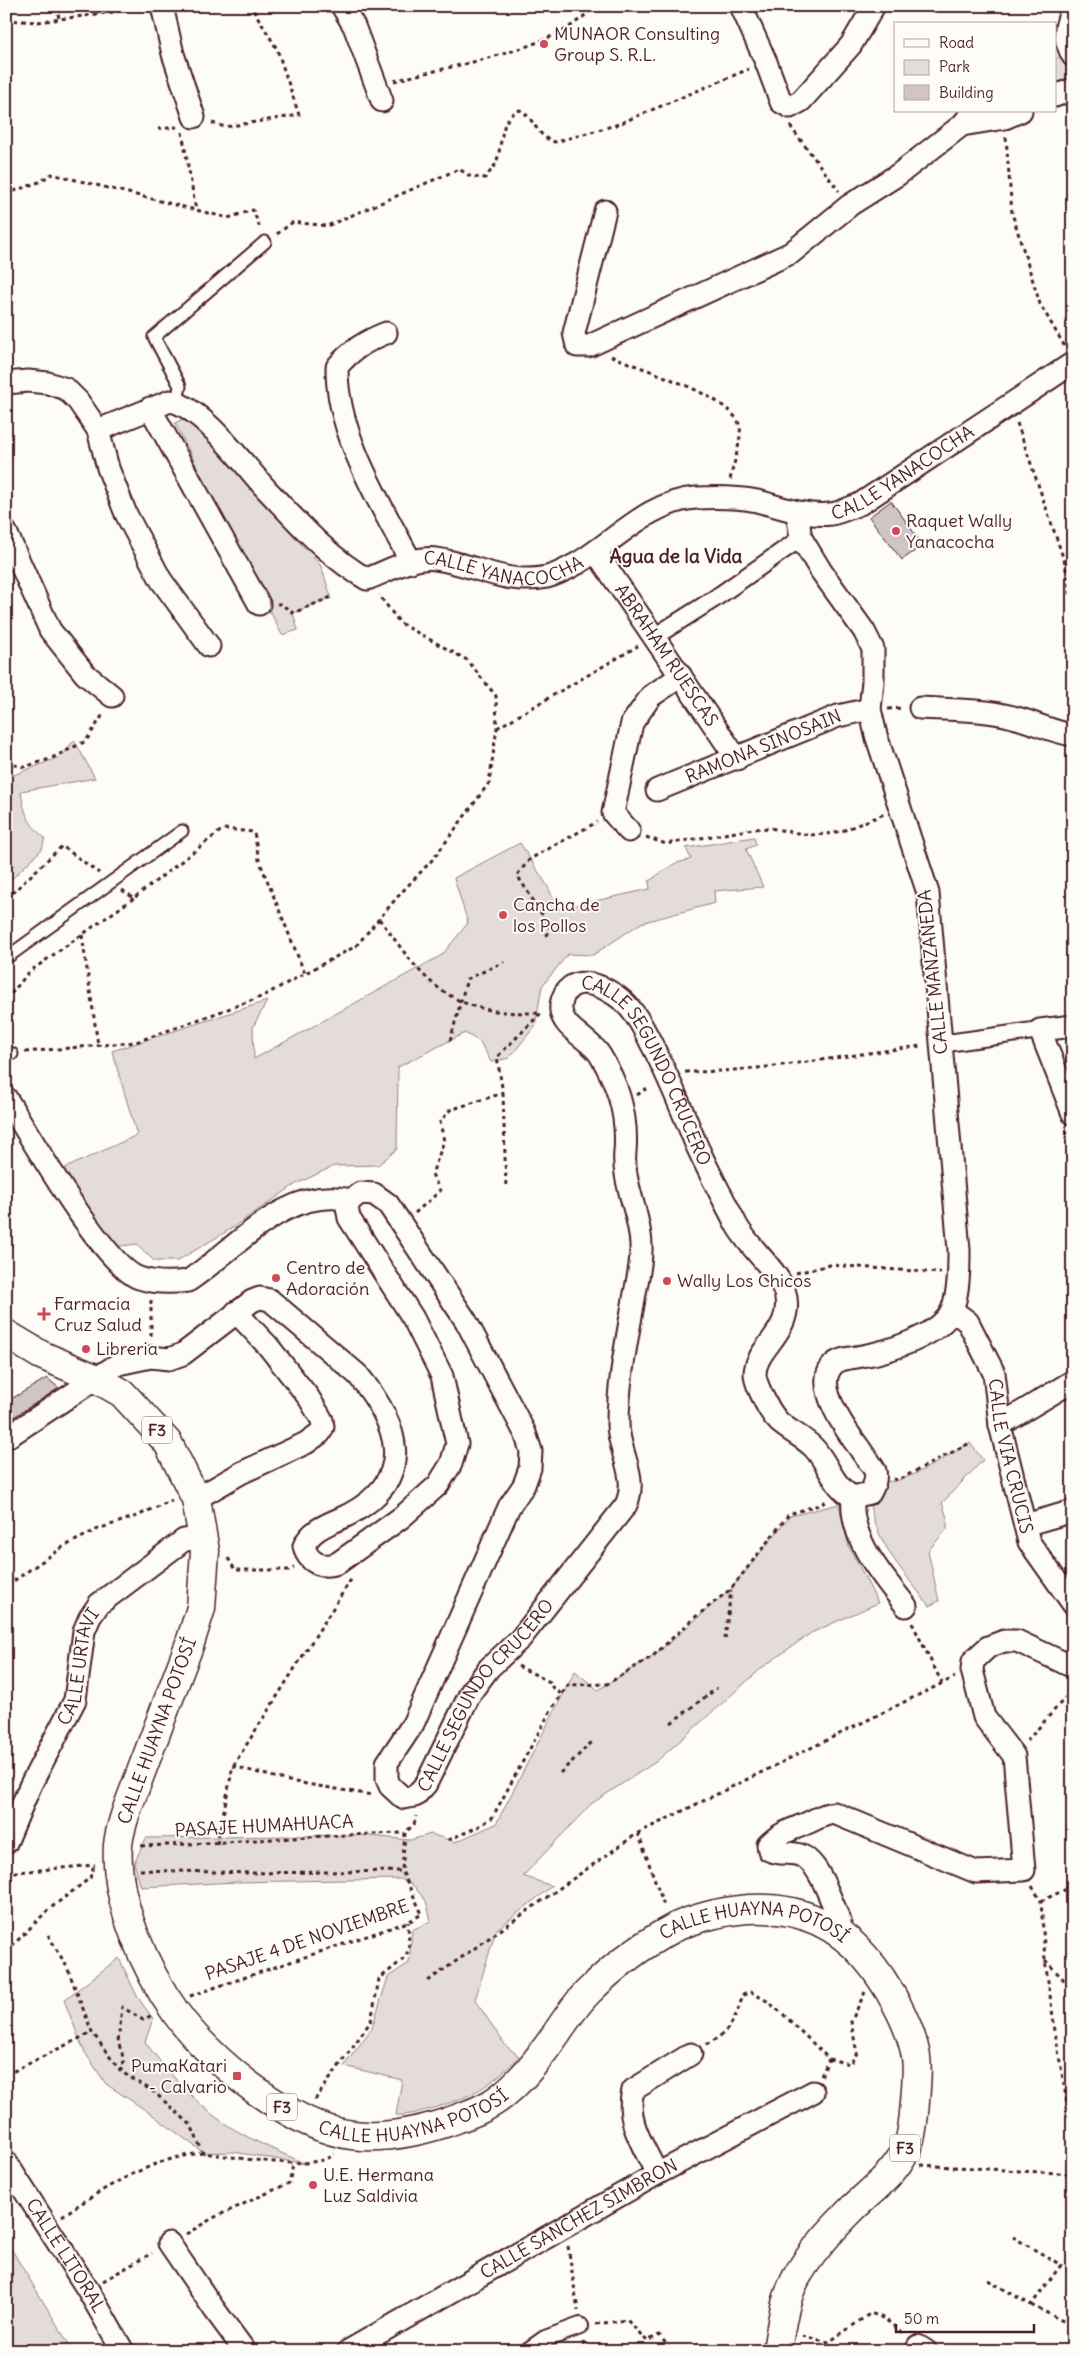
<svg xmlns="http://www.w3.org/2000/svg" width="1079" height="2357" viewBox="0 0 1079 2357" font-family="Delius,sans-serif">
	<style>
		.green { fill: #e3dcda; stroke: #967e82 }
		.building { fill: #d0c5c4; stroke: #4a1f2b }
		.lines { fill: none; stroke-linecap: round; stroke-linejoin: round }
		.service-casing { stroke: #4a1f2b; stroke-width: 15 }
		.pedestrian-casing { stroke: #4a1f2b; stroke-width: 20 }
		.minor-casing { stroke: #4a1f2b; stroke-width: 25 }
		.trunk-casing { stroke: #4a1f2b; stroke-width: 31 }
		.path { stroke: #4a1f2b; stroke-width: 3; stroke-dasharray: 4 4; stroke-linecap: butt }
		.service { stroke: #fdfcf7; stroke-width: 11 }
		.pedestrian { stroke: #fdfcf7; stroke-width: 16 }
		.minor { stroke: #fdfcf7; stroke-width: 21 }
		.trunk { stroke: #fdfcf7; stroke-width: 28 }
		.poi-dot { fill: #d1495b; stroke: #fdfcf7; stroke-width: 2 }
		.labels { text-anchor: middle; stroke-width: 4; stroke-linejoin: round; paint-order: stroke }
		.shield { fill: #fdfcf7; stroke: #806168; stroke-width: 1 }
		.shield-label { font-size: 16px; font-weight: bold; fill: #4a1f2b }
		.poi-label { font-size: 18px; fill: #4a1f2b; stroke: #fdfcf7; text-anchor: start }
		.street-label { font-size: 18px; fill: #4a1f2b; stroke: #fdfcf7 }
		.neighbourhood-label { font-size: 19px; font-weight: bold; fill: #4a1f2b; stroke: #fdfcf7 }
	</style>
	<rect width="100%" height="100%" fill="#fdfcf7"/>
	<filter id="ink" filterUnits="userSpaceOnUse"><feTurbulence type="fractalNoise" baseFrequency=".02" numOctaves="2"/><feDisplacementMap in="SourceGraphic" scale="10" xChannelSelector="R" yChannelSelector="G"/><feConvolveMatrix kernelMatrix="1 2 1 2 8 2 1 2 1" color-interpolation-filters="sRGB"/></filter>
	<g filter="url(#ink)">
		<!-- green -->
		<path class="green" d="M1073,43v39l-18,7v-29z
			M193,414l42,57 86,95 10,31 -38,16 5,17 -16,5 -107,-212z
			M74,740l21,38 -74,13c3,22 7,33 24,47l-3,11 -36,36v-107l56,-22z
			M754,837l2,8 -10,4 17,38 -49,4 1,12 -74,20 -48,32 -25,-1 -26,32 -7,40 -26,32 -18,4 -11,-20 -15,-9 -67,34 -1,82 -19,16 -44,1 -38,18 -67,46 -52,31h-23l-17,-17 -24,3 -52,-77 76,-35 -25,-84 155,-50 -14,26 1,32 188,-104 26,-32 -14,-45 66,-35 28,44 10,22 92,-20 -1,-8 25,-17 17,-5 -5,-11z
			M970,1443l13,17 -41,43 5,15v11l-19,22 11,50 -10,5c-23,-32 -52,-61 -59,-101l17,-24c17,4 66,-29 83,-38z
			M839,1504l10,43 29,56 -67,30 -48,34 -106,94 -66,43 -68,72 29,10 -56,44 -21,70 31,46 13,10c-27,30 -49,42 -89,53 -11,3 -22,7 -34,6l6,-35 -58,-14 28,-38 16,-51 21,-14 3,-33 19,-9 -5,-20 -14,-17 -11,-5 -165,3 -95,5 -7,-24 12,-25 215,-3 49,5 21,-6 24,8 41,-18 79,-153 23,19 59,-37 74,-64 59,-73z
			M119,1958l18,38 16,23 -8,23c20,26 42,52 68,73 27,21 62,35 93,49l-73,-12 -29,1 -54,-40 -44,-29 -22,-33 -20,-51z
			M6,2240l1,2 66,109h-67z"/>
		<!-- building -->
		<path class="building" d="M891,501l32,44 -21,15 -33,-43z
			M47,1378l12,10 -53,34v-20z"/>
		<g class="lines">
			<!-- service casing -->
			<g class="service-casing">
				<path id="service" d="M177,402l3,-16 -26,-49 111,-95
					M6,958l176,-127
					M6,1051l6,3"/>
			</g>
			<!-- pedestrian casing -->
			<g class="pedestrian-casing">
				<path id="pedestrian" d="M654,637l60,-38 87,-61
					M940,1044l100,-14
					M528,2351l17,-12 35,-13"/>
			</g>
			<!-- minor casing -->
			<g class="minor-casing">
				<g id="minor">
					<path d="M162,6l11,48 21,63"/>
					<path d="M342,6l12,20 28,75"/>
					<path d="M741,6l25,56 15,40 9,5 11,-6 50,-56 23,-39"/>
					<path d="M1073,6c-8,22 -12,29 0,50"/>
					<path d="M1055,96l18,-7"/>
					<path d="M962,125l43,-7 16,-7"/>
					<path d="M605,211l-31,122 3,13h12l202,-93 59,-48 49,-31 63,-49 12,-14"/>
					<path d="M386,333c-20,8 -35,17 -49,34 -1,67 44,137 74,195"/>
					<path d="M6,383l22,-2 20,2 18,6 12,12 20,29 10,38 18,46 35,66 48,66"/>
					<path d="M150,408l109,196"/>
					<path id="s1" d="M98,430l72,-29c31,5 75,65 97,89 30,31 62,68 100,89 21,-8 46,-23 69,-20 39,5 69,27 111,18 10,-2 22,-9 31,-14 38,-23 72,-62 118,-65 20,-1 41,-1 61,3 24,6 48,16 74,13 9,-1 20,-7 29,-10l213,-141"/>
					<path d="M6,532l44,98 35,44 27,22"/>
					<path id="s2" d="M596,552l141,207"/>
					<path d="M920,708c31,2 63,1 93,9 21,5 39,15 60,18"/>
					<path id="s3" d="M657,790l181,-74 32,-7"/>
					<path d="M629,831l-16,-18 19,-90 19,-27 30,-20"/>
					<path d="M1073,1026l-33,4 33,84"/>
					<path d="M6,1098c23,36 98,168 133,180 15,5 33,5 49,3 50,-33 97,-96 163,-81"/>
					<path id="s4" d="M952,1310l16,12 26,51 6,52 29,117 44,62"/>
					<path d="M1000,1425l73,-44"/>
					<path id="s5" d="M6,1434l3,2 109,-72 33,-7 18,2 14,-5 69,-53 8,-3 10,2 88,75c40,49 60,102 -8,139 -17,9 -38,13 -46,32 4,17 18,23 34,17l64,-46 36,-32 13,-21 6,-20 -15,-68 -29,-58 -64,-100 -2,-11 4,-7 9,-7 14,1 14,10 78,117 59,112 6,18 -1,17 -6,17 -15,22 -96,217 -26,39v16l3,7 13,12 12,-2 11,-12 45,-92 18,-24 32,-30 105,-133c13,-29 -8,-53 -8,-81 0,-42 9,-84 16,-125 3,-18 8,-35 7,-54 -1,-32 -19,-62 -16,-93 3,-35 -7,-68 -25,-97 -10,-17 -42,-27 -39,-50 6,-36 44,-20 62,-4 13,12 21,28 29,44 17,32 30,65 44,99 12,27 27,54 40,80 11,22 43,47 49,69 10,38 -30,54 -30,81 0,6 3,12 5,17 5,11 10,22 19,31 10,9 24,15 34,25 15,15 20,40 40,50l17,-4c4,-7 7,-14 5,-22 -3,-7 -11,-15 -15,-22 -13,-17 -42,-57 -31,-78 6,-14 20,-12 33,-15 25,-4 78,-20 90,-46 7,-18 7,-41 7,-60l-31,-357 -52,-158 -6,-26 3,-27v-33l-9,-18 -43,-60 -20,-33 -4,-25"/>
					<path d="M853,1497c-4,42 29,78 53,109"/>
					<path d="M196,1499l45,-26 65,-30 14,-10 3,-6 -1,-7 -13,-22 -41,-52 -32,-34"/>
					<path d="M1025,1525l48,-14"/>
					<path id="s6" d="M6,1843l25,-59 44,-84 9,-69 6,-14 9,-13 85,-64 19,-2"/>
					<path d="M835,1930l5,-9c-9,-19 -20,-59 -40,-66 -10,-3 -21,0 -31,-5l-1,-5c11,-12 23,-15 37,-21 11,-4 17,-10 29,-11l142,59 48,-2 -10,-114 -30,-39 -12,-47 1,-9 15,-14 16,-6h13l56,26"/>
					<path id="s7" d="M6,2162l82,128 35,61"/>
					<path d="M657,2174c-13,-28 -32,-52 -24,-84l58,-36"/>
					<path d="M169,2243l45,66 31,42"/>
					<path d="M918,2346l8,5"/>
					<path id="s8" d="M348,2351l309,-177 156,-82"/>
				</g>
			</g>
			<!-- trunk casing -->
			<g class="trunk-casing">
				<g id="trunk">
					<path id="s9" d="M6,1334l35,21 56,24 25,14 46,50 28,56 9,52 -4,57 -11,35 -63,166c-4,12 -8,24 -9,36 -4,54 27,125 58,168 34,48 117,115 176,122 31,4 66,-3 96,-13 19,-7 38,-13 54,-26 15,-12 30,-29 41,-44 16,-20 27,-42 45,-60 24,-24 54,-47 84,-63 14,-8 28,-11 43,-15 58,-13 110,-3 150,43 21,24 46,68 51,100 2,14 0,30 -1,45 -1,12 -2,26 -5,37 -9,30 -36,49 -57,69 -20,20 -43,45 -57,70 -12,22 -15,49 -19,73"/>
				</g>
			</g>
			<!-- path -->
			<path class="path" d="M57,6l2,13
				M6,20l32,2 105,-14
				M394,81c56,-15 117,-24 169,-50 12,-7 23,-17 34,-25
				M212,123l13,4 74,-12 -22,-66 -26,-43
				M790,126l49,65
				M158,129l19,-2
				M182,132l14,78
				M1006,137l6,76 28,91 25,43
				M6,194l33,-12 13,-8 176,44 25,-8 7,18
				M277,234l16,-12 34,4 132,-57 12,8 14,1c3,-4 7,-8 10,-13 9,-18 2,-47 25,-55 15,8 15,26 35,32l61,-17 133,-56
				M611,356c27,12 123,40 129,71 2,12 -7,39 -10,53
				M1017,423l48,140 8,46
				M277,604h4l12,9 38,-16
				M888,709l14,-1
				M497,728l141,-82
				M6,763l18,4 26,-8 36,-18 18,-28
				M646,837l20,7 87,-15 17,-1 38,7 19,-1 18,-4 39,-16
				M122,890l12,8 89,-69 31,3 5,28 46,114
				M6,899l56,-53 37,27
				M379,919c12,14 21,29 33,43 37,45 74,52 129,51
				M82,935l16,110
				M546,936l4,-9 -33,-52 13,-16 67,-37
				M6,1000l23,-28 105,-74
				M450,1041l17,-62 37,-17
				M25,1052l111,-10 125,-45 95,-51 44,-52 34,-36 55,-75 8,-55 -1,-32 -29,-36 -67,-37 -21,-28
				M685,1072c79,0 159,-17 237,-26
				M503,1093l3,95
				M637,1095l13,-9
				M415,1213l25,-22 -8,-17 12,-33 -4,-19 10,-12 53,-17 -6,-36 44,-44
				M796,1273l34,-8 111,8
				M151,1300v39
				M893,1479l5,1 72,-37
				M228,1558l7,12h54l5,-2
				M6,1582l9,-2 48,-33 35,-18 39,-13 35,-16
				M912,1623l30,60
				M725,1639l6,-49
				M518,1666l32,16 2,5 9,7
				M671,1723l46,-35
				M1027,1741l46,-52
				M233,1766l56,15 83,14
				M560,1773l32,-31
				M638,1833l27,75
				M448,1840l30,-13 14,-9 59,-108 17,-25 39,-1 46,-28 40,-37 38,-30 58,-75 33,-10 5,-4
				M217,1844l16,-78 119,-188
				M141,1846c88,-3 175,-11 264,-13
				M140,1870l110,3 152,-2
				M6,1873l89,-8
				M1032,1886l9,15 4,59 11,78 17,100
				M1041,1901l32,-15
				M48,1935l19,32 25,65 28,39 34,21 37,33 12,28c27,3 113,20 131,1
				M6,1952l42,-42 42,-32 4,-13
				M1045,1960l19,20 9,2
				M428,1981l210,-148 317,-156
				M190,1996l218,-74 14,-8 -20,-43 3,-38 9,-9 2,-8
				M706,2045c25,-14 28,-23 37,-50l8,-3 16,9 17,14 45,44 21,5 7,-11 -6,-31 14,-30
				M120,2071l4,-5 -2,-13 -4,-11 4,-35 21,13 9,-5
				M6,2075l86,-43
				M821,2076l8,-17
				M315,2100l56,-79 8,-42 26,-21 4,-10 -1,-26
				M921,2165l152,9
				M62,2216c42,-28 89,-58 141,-63
				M186,2234l27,-16 76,-35 4,-18
				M568,2246l10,65
				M988,2280l43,25 30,-40 -48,-28
				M103,2281l49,-28
				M1031,2305l42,21
				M596,2324l31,-4 20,21 12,-6 13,16
				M802,2336l27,6 42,-29 14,6 19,15
				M584,2342l2,9"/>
			<!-- service -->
			<use href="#service" class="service"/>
			<!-- pedestrian -->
			<use href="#pedestrian" class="pedestrian"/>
			<!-- minor -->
			<use href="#minor" class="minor"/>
			<!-- trunk -->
			<use href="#trunk" class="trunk"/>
		</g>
	</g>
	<!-- markers -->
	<g class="poi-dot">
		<circle cx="544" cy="44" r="5"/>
		<circle cx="896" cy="531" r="5"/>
		<circle cx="503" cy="915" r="5"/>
		<circle cx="276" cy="1278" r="5"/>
		<circle cx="667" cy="1281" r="5"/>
		<path d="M41.5 1306.5h5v5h5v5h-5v5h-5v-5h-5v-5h5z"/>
		<circle cx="86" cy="1349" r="5"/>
		<rect x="232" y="2071" width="10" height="10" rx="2.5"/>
		<circle cx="313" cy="2185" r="5"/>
	</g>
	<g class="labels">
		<!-- shield labels -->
		<g class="shield">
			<rect x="142" y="1416.5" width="30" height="27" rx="4"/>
			<rect x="267" y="2093.5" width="30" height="27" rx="4"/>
			<rect x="890" y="2134.5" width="30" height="27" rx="4"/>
		</g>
		<g class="shield-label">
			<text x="157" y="1436">F3</text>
			<text x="282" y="2113">F3</text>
			<text x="905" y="2154">F3</text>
		</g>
		<!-- poi labels -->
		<g class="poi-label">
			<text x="554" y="40">MUNAOR Consulting<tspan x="554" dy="21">Group S. R.L.</tspan></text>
			<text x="906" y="527">Raquet Wally<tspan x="906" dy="21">Yanacocha</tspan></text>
			<text x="513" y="911">Cancha de<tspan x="513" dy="21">los Pollos</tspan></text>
			<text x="286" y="1274">Centro de<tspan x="286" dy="21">Adoración</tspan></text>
			<text x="677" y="1287">Wally Los Chicos</text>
			<text x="54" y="1310">Farmacia<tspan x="54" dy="21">Cruz Salud</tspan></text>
			<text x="96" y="1355">Libreria</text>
			<text x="227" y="2072" text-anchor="end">PumaKatari<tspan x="227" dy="21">- Calvario</tspan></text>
			<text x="323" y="2181">U.E. Hermana<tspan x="323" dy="21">Luz Saldivia</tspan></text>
		</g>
		<!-- street labels -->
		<g class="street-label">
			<text dy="6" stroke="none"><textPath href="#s1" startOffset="922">CALLE YANACOCHA</textPath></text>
			<text dy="6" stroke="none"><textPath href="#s1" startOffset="488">CALLE YANACOCHA</textPath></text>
			<text dy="6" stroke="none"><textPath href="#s2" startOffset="125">ABRAHAM RUESCAS</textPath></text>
			<text dy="6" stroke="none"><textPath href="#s3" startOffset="115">RAMONA SINOSAIN</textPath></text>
			<text transform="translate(933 972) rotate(-96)" y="6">CALLE MANZANEDA</text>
			<text dy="6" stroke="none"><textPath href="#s5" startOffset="2900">CALLE SEGUNDO CRUCERO</textPath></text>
			<text dy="6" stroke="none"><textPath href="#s4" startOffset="162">CALLE VIA CRUCIS</textPath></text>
			<text dy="6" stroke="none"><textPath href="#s6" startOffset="192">CALLE URTAVI</textPath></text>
			<text dy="6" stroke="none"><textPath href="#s5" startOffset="1988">CALLE SEGUNDO CRUCERO</textPath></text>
			<text transform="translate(157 1731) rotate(-70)" y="6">CALLE HUAYNA POTOSÍ</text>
			<text transform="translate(264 1826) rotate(-3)" y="6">PASAJE HUMAHUACA</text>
			<text transform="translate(307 1940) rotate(-19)" y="6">PASAJE 4 DE NOVIEMBRE</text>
			<text dy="6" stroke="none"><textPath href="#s9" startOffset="1506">CALLE HUAYNA POTOSÍ</textPath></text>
			<text dy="6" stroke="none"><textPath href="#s9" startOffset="1086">CALLE HUAYNA POTOSÍ</textPath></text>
			<text dy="6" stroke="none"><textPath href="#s8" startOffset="266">CALLE SANCHEZ SIMBRON</textPath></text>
			<text dy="6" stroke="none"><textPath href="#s7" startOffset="111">CALLE LITORAL</textPath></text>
		</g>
		<!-- neighbourhood labels -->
		<g class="neighbourhood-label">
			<text x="676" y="563">Agua de la Vida</text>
		</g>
	</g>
	<!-- margin -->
	<rect width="1079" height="2357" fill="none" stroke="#fdfcf7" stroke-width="25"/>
	<rect x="12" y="12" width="1054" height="2332" fill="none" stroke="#4a1f2b" stroke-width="2" filter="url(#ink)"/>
	<!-- legend -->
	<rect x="894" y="22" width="162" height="90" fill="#fdfcf7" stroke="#b5a4a5"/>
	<rect x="904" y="39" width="25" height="8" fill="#fdfcf7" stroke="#b5a4a5"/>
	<text x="939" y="48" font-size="15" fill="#4a1f2b">Road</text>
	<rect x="904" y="60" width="25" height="15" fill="#e3dcda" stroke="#b5a4a5"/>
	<text x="939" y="72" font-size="15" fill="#4a1f2b">Park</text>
	<rect x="904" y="85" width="25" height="15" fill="#d0c5c4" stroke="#b5a4a5"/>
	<text x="939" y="98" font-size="15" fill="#4a1f2b">Building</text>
	<!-- scale -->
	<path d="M896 2324v8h138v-8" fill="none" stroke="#4a1f2b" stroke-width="2.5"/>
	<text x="904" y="2324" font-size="15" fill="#4a1f2b" stroke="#fdfcf7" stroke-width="4" paint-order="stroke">50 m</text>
</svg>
